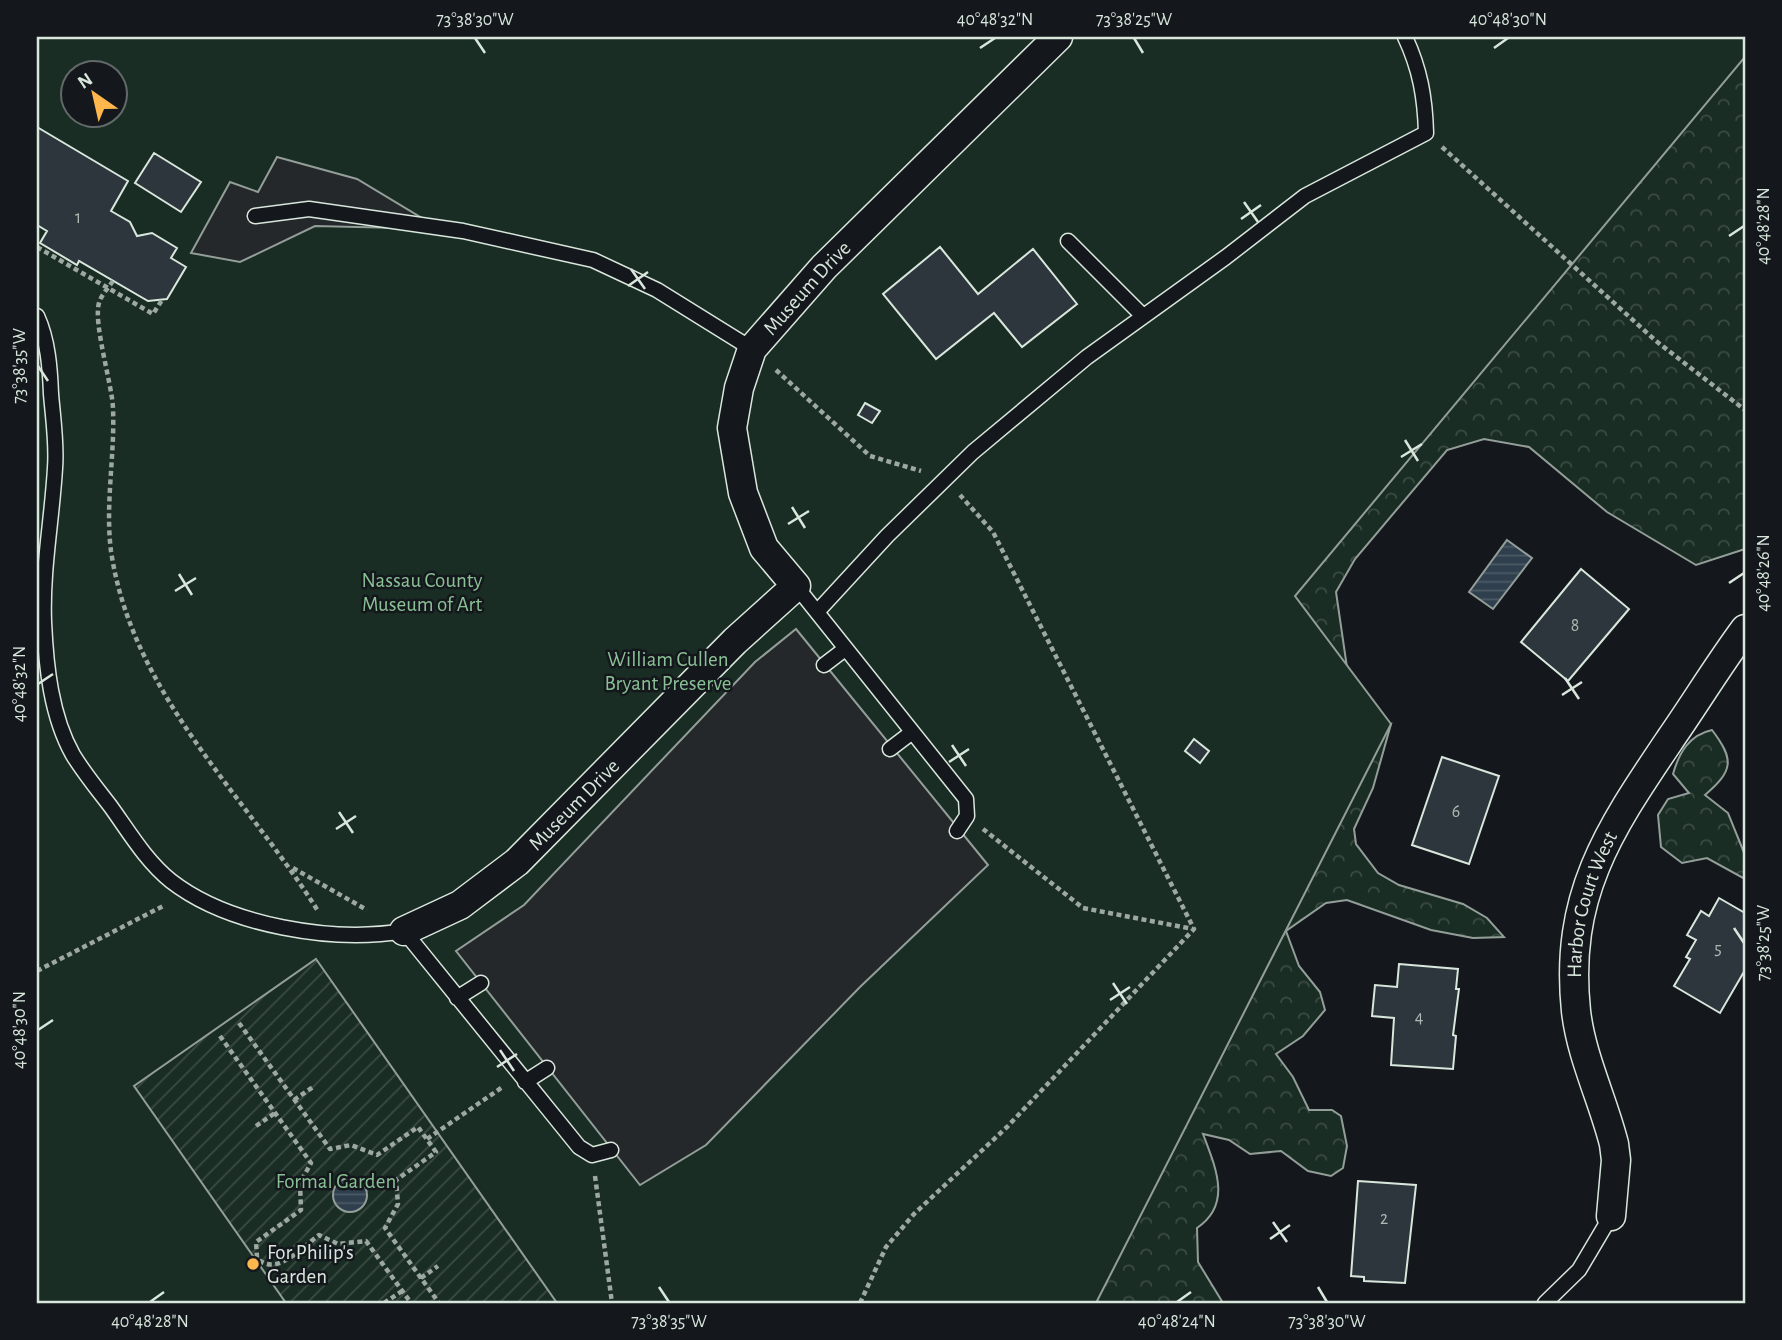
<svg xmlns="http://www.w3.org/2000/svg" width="1782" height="1340" viewBox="0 0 1782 1340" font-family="'Alegreya Sans',sans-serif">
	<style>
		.forest { fill: url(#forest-crowns); stroke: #939e99; stroke-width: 2 }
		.park { fill: #1a2d24; stroke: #939e99; stroke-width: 2; fill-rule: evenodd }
		.garden { fill: url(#garden-furrows); stroke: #939e99; stroke-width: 2 }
		.parking { fill: #24282b; stroke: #939e99; stroke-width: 2 }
		.water { fill: url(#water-rules); stroke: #939e99; stroke-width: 2 }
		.building { fill: #2c363c; stroke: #d8e6dc; stroke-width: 2 }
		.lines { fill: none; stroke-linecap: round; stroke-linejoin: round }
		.service-casing { stroke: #d8e6dc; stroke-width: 17 }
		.minor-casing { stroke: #d8e6dc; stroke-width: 31 }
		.path { stroke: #9da8a2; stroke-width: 4.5; stroke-dasharray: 5 3.5; stroke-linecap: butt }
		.service { stroke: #14181c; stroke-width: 14 }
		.minor { stroke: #14181c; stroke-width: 28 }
		.ticks { fill: none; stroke: #d8e6dc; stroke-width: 2.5 }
		.poi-dot { fill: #ffb74d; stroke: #14181c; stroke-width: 2.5 }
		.labels { text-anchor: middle; stroke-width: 5; stroke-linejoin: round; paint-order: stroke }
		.number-label { font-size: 18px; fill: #adbab4 }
		.street-label { font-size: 21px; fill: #d8e6dc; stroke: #14181c }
		.park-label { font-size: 21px; fill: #8ac095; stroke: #14181c }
		.poi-label { font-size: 21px; fill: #d8e6dc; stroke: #14181c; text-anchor: start }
		.neatline { fill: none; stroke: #d8e6dc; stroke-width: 2.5 }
		.ticks-label { font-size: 18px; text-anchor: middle; fill: #d8e6dc }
	</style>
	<defs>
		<pattern id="forest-crowns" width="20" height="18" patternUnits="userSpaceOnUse" patternTransform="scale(1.75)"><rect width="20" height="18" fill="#1a2d24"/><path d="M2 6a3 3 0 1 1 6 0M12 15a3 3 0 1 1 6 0" fill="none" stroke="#3b4b43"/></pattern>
		<pattern id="garden-furrows" width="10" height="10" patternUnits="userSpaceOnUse" patternTransform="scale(1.75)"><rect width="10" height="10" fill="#1a2d24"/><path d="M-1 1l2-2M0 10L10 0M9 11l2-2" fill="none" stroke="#3b4b43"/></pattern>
		<pattern id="water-rules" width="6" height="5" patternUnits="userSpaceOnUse" patternTransform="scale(1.75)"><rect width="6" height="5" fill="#2f3f4d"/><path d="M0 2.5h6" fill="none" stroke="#4c5b66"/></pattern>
	</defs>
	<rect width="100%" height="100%" fill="#14181c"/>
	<!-- forest -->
	<path class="forest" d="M1745,37v512l-49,16 -89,-53 -78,-65 -45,-8 -37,11 -92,109 -19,33 15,103 -23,58 63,-29 -18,64 -19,41 2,15 22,29 21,12 64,19 24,14 17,19 -31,1 -42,-8 -84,-30 -21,3 -40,28 13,35 21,26 5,18 -22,26 -27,18 17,23 16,33h23l9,6 6,30 -4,22 -12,8 -23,-5 -27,-20 -31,3 -21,-14 -26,-6c12,32 30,70 -6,94l1,34 25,41h-583z
		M1712,730c23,30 21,41 -7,65l23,18 17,42v24l-38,-21 -25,5 -21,-16 -3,-32 10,-16 21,-6 -16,-19c6,-21 16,-39 39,-44z"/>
	<!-- park -->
	<path class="park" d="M37,37h1708v20l-450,539 96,128 -295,579h-1059zM74,74h42v42h-42z"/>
	<!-- garden -->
	<path class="garden" d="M316,959l241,344h-271l-152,-217z"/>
	<!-- parking -->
	<path class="parking" d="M277,157l80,22 83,50 -125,-3 -75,36 -49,-9 39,-71 28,10z
		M796,629l192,236 -128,122 -154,158 -66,40 -184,-234 68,-46 231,-243z"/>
	<!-- water -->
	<path class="water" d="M1507,540l25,18 -39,51 -24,-17z
		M333 1195a17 17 0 1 1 34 0a17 17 0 1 1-34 0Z"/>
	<!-- building -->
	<path class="building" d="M37,127l91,54 -17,30 19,11 7,14 15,-3 25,15 -6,10 15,9 -19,32 -19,2 -69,-40 -2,4 -37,-22 7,-12 -10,-6z
		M154,153l47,29 -20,30 -46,-29z
		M940,247l38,47 55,-45 44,55 -55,43 -28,-34 -58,46 -53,-65z
		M865,403l15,8 -8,12 -14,-8z
		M1581,569l48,40 -61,72 -47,-39z
		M1194,739l15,12 -9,12 -15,-12z
		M1442,757l57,19 -30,88 -57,-19z
		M1719,898l26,15v57l-25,43 -46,-27 16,-27 -4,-2 10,-17 -9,-5 14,-24 8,5z
		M1399,964l59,5 -2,20h3l-6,46 3,1 -3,33 -62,-4 3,-47 -22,-2 3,-31 22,2z
		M1358,1181l58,4 -11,98 -41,-2v-4l-13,-1z"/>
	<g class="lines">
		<!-- service casing -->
		<g class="service-casing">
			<path id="service" d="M255,216l54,-7 154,22 130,29 64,30 95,59
				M1068,241l75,75
				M37,316c11,24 13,52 14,78 2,24 6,50 4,74 -3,52 -13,102 -11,154 2,44 7,94 29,133 11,18 25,35 38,52 18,25 35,54 60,74 58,45 162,62 233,50l175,216 13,8 19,-5
				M796,586l170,213 1,17 -10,15
				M817,612l70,-76 86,-84 114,-95 139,-100 79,-61 121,-63c-1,-36 -6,-64 -21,-96
				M824,665l21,-16
				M890,749l21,-16
				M457,998l24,-15
				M525,1082l22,-14
				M1545,1303l34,-33 32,-54"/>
		</g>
		<!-- minor casing -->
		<g class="minor-casing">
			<g id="minor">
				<path id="s1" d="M404,931l56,-26 57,-43 218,-221 61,-55 -32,-38 -21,-55 -11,-65 7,-40 13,-39 72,-82 234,-230"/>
				<path id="s2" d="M1611,1216l5,-56 -2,-16c-11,-44 -33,-88 -38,-133 -12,-116 33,-181 95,-273 25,-36 48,-74 74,-109"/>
			</g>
		</g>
		<!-- path -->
		<path class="path" d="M1442,147l214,194 89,69
			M37,247l116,67 9,-14
			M113,281c-4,6 -12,14 -14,22 -6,20 13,81 14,105 2,47 -8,96 -2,143 21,143 134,244 207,360
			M776,370l94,86 51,15
			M983,829l100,79 110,21
			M293,868l74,42
			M37,971l128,-66
			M239,1023l91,126 21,-4 26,10 41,-28 18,25 -40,28 2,24 -13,24 54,75
			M220,1036l91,127 -11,20 1,27 -45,32 1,16c19,20 45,-11 62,-23l19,9 28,-3 45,62
			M294,1100l19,-13
			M256,1126l19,-13
			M427,1139l77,-53
			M595,1176l17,127
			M421,1278l17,-12
			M384,1303l18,-12
			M860,1303l26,-56 28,-33 93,-87 187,-198 -201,-397 -33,-37"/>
		<!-- service -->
		<use href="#service" class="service"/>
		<!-- minor -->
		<use href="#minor" class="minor"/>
	</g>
	<!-- ticks -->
	<path class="ticks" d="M475,38l10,15M1134,38l9,15M980,48l15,-10M1494,48l14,-10M1244,202l14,20M1241,219l20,-14M1729,236l15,-10M631,269l14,20M628,286l20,-14M38,366l10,15M1405,440l13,21M1401,457l21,-13M792,507l13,21M788,524l21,-13M179,574l13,21M1729,583l15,-10M175,591l21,-13M1565,678l14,21M38,684l15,-10M1562,695l20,-13M952,745l14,21M949,762l20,-13M339,812l14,21M336,829l20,-13M1734,928l10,15M1113,983l14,21M1110,1000l20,-13M38,1030l15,-10M500,1050l14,21M497,1067l20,-13M1273,1222l14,20M1270,1239l20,-14M659,1287l10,15M1318,1287l9,15M150,1302l14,-10M1177,1302l14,-10"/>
	<!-- markers -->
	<circle class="poi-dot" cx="253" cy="1264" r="7"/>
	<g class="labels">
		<!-- number labels -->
		<g class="number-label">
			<text x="78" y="223">1</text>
			<text x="1575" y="631">8</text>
			<text x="1456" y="817">6</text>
			<text x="1718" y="954">5</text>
			<text x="1419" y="1023">4</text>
			<text x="1384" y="1224">2</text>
		</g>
		<!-- street labels -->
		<g class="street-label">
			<text dy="7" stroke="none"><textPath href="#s1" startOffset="864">Museum Drive</textPath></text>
			<text dy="7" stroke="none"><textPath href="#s1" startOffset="214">Museum Drive</textPath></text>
			<text dy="7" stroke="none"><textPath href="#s2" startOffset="320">Harbor Court West</textPath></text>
		</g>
		<!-- park labels -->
		<g class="park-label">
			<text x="422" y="587">Nassau County<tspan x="422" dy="24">Museum of Art</tspan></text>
			<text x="668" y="666">William Cullen<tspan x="668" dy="24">Bryant Preserve</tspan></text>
			<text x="336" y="1188">Formal Garden</text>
		</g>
		<!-- poi labels -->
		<g class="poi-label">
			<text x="267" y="1259">For Philip's<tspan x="267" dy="24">Garden</tspan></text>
		</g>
	</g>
	<!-- border -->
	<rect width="1782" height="1340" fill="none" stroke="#14181c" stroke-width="77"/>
	<!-- north arrow -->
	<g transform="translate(94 94) rotate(326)"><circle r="33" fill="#14181c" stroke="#626a69" stroke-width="2"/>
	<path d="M0-5L12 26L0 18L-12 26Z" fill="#ffb74d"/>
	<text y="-10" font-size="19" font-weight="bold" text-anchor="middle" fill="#d8e6dc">N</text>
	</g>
	<rect x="38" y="38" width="1706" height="1264" class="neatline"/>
	<g class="ticks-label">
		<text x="475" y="25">73°38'30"W</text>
		<text x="995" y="25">40°48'32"N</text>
		<text x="1134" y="25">73°38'25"W</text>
		<text x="1508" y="25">40°48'30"N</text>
		<text transform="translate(1763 226) rotate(-90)" y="6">40°48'28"N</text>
		<text transform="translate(19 366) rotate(-90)" y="6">73°38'35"W</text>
		<text transform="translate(1763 573) rotate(-90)" y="6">40°48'26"N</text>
		<text transform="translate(19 684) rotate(-90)" y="6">40°48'32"N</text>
		<text transform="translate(1763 943) rotate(-90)" y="6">73°38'25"W</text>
		<text transform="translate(19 1030) rotate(-90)" y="6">40°48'30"N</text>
		<text x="150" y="1327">40°48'28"N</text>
		<text x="669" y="1327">73°38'35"W</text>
		<text x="1177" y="1327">40°48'24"N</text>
		<text x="1327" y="1327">73°38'30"W</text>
	</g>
</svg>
